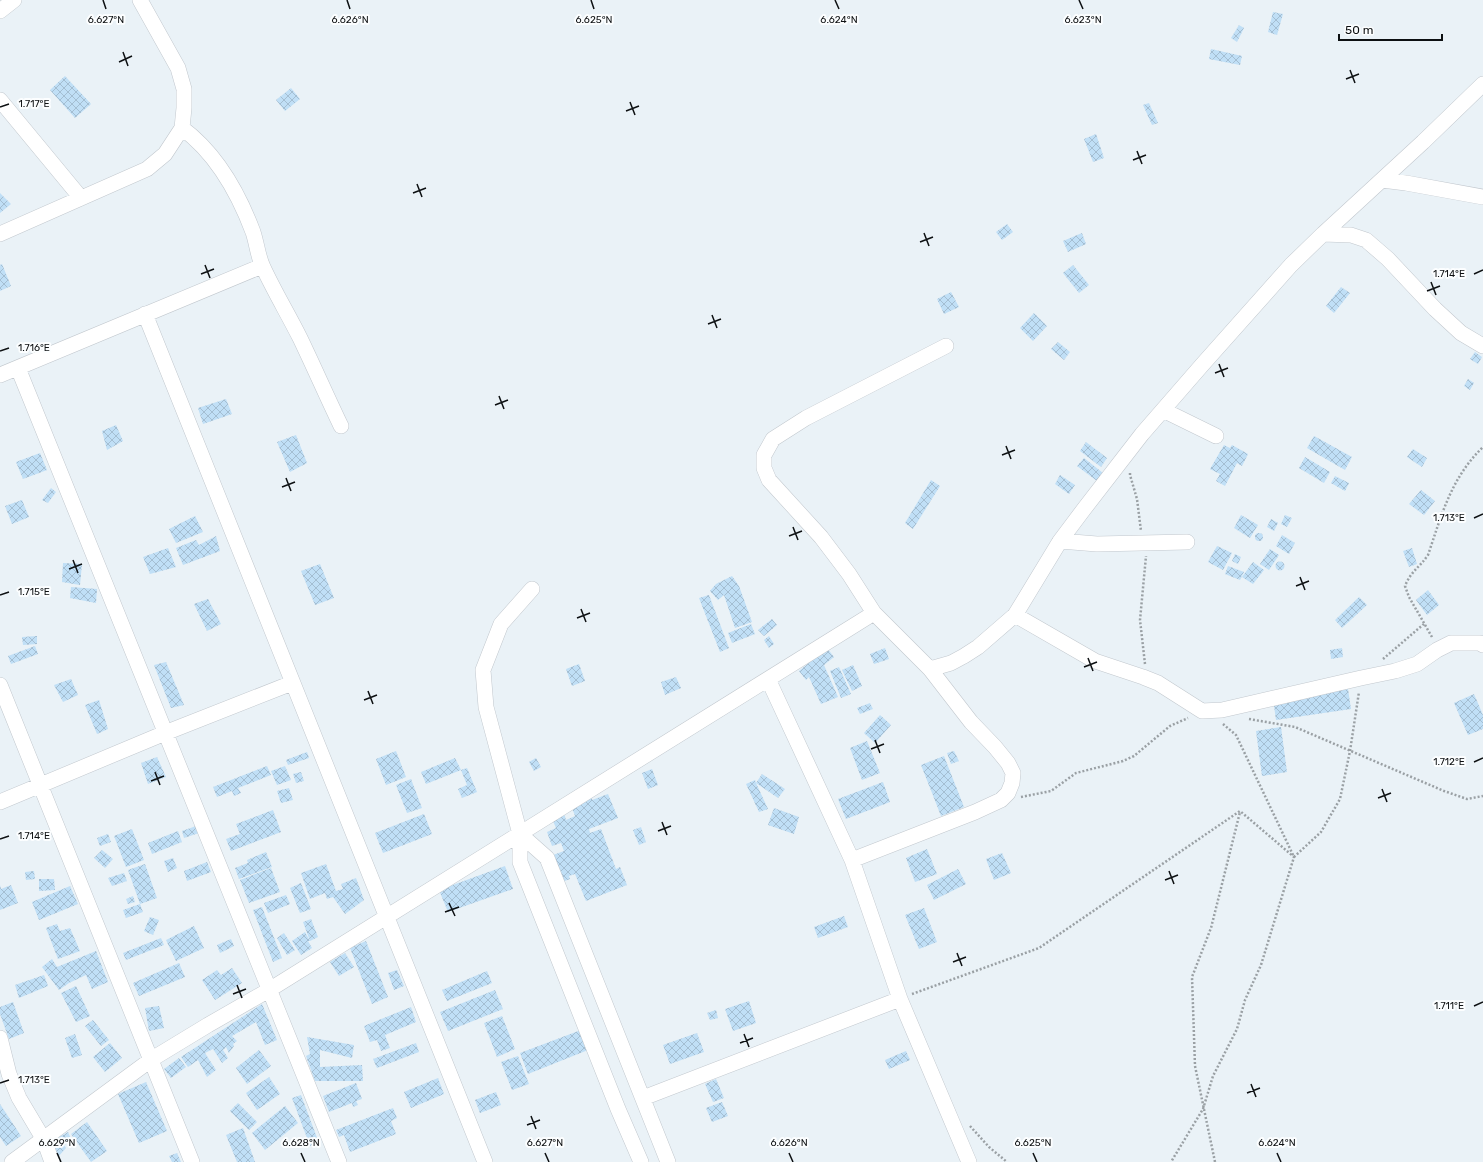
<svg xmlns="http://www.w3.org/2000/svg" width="1483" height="1162" viewBox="0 0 1483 1162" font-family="Rubik,sans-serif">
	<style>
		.building { fill: url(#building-cross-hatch) }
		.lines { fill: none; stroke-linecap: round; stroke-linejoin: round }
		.street-casing { stroke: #c2c8ce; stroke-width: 16 }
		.path { stroke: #9aa0a4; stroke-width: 2.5; stroke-dasharray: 2 2; stroke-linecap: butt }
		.street { stroke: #fff; stroke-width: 15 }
		.ticks { fill: none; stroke: #0d1012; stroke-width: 1.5 }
		.ticks-label { font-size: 10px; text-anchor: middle; fill: #0d1012; stroke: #fcfeff; stroke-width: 4; stroke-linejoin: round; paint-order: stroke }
	</style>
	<defs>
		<pattern id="building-cross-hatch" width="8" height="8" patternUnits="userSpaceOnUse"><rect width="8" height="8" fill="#c0dff6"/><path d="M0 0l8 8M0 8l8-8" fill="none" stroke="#a4bed2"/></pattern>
	</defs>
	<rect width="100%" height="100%" fill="#eaf2f7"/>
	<!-- building -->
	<path class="building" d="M1273,12l10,2 -6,21 -9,-3z
		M1239,25l5,3 -7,14 -6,-4z
		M1211,49l31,7 -2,9 -31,-6z
		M65,76l26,28 -16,14 -25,-28z
		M291,88l9,11 -15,12 -9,-11z
		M1149,103l9,20 -6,2 -9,-20z
		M1096,134l8,24 -11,4 -9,-23z
		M0,193l11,11 -11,9z
		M1007,224l6,8 -11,8 -6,-8z
		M1082,233l4,11 -18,8 -5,-11z
		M2,264l9,22 -11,5v-26z
		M1073,265l16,20 -10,8 -16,-20z
		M1341,287l9,6 -16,20 -8,-7z
		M951,292l8,15 -15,7 -7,-15z
		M1034,313l13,13 -14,15 -13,-13z
		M1058,342l12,10 -6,8 -13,-11z
		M1475,352l7,5 -4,7 -8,-5z
		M1468,379l6,4 -4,7 -6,-4z
		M226,399l6,15 -29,10 -5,-16z
		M116,425l7,16 -16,9 -5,-19z
		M296,435l11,28 -17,9 -13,-30z
		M1314,436l38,21 -7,13 -38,-22z
		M1086,442l21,16 -6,9 -21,-16z
		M1224,445l6,3 2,-3 16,9 -6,12 -5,-3 -12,23 -9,-5 4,-7 -10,-5z
		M1413,449l14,9 -5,9 -15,-10z
		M40,453l7,17 -24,9 -7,-17z
		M1305,457l25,15 -6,11 -25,-15z
		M1084,458l19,15 -6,8 -20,-15z
		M1060,475l15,10 -6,9 -14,-10z
		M1335,476l14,7 -4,8 -14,-8z
		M931,480l9,6 -27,43 -8,-6z
		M51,488l5,4 -8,11 -6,-3z
		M1421,490l14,11 -11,14 -15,-11z
		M22,500l7,17 -17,7 -7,-18z
		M1241,515l17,10 -8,13 -16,-10z
		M1285,515l7,3 -5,9 -6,-3z
		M195,516l8,16 -27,11 -7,-14z
		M1271,519l7,4 -4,8 -7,-4z
		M1255 537a4 4 0 1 1 8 0a4 4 0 1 1-8 0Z
		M1282,535l13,8 -6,11 -13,-8z
		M216,536l4,15 -37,14 -7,-17 20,-8 3,5z
		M1217,546l15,7 -9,17 -15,-8z
		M168,548l8,19 -26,7 -7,-17z
		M1412,548l5,16 -8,3 -6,-16z
		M1270,549l9,6 -10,15 -9,-6z
		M1235,554l6,3 -3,7 -6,-3z
		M1275.5 566a4.5 4.5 0 1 1 9 0a4.5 4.5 0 1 1-9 0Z
		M1253,562l11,8 -11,14 -11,-7z
		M63,563l19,1 -2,21 -18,-3z
		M320,564l14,34 -19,7 -14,-34z
		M1228,566l16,6 -4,8 -15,-6z
		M732,576l7,10 13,36 -17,6 -11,-33 -6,5 -8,-9 6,-7z
		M71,587l26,2 -1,14 -26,-5z
		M1428,590l11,15 -12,10 -11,-15z
		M709,595l20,53 -9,4 -21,-54z
		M1359,597l8,8 -25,23 -7,-8z
		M208,599l13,25 -14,7 -13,-27z
		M772,619l5,6 -13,11 -6,-6z
		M751,624l4,10 -23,9 -4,-10z
		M37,636v8l-14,1 -1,-8z
		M769,636l5,8 -5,4 -5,-8z
		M35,646l3,8 -27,10 -3,-8z
		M827,648l7,9 -10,8 14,32 -17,7 -12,-27 -3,3 -7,-9z
		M885,648l4,11 -15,5 -4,-10z
		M1342,648l1,9 -12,2 -1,-9z
		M166,662l18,43 -13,3 -17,-43z
		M579,664l6,17 -13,5 -6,-17z
		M853,665l9,21 -10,5 -10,-21z
		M839,667l12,27 -10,4 -11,-27z
		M676,677l5,11 -16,7 -4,-13z
		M71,679l7,16 -15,7 -9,-17z
		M1348,689l3,20 -75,11 -3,-21z
		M1474,694l9,21v14l-15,6 -14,-32z
		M99,700l9,29 -11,5 -12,-29z
		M870,703l3,6 -13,5 -3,-6z
		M880,715l11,10 -16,18 -11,-10z
		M1281,727l6,45 -25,4 -6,-45z
		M867,741l13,32 -18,7 -12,-32z
		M396,751l10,26 -20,8 -10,-26z
		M954,751l5,10 -8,3 -4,-11z
		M307,752l2,6 -21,7 -2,-5z
		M944,756l20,51 -23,9 -20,-51z
		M157,757l9,20 -18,7 -7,-21z
		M455,758l6,12 -35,14 -5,-12z
		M536,758l5,9 -7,4 -5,-9z
		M267,766l4,9 -33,13 3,5 -7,3 -2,-5 -15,6 -4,-10z
		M285,766l6,14 -14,5 -6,-14z
		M467,768l10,24 -15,6 -4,-9 9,-4 -6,-15z
		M652,769l6,16 -10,4 -6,-16z
		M301,772l3,9 -8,2 -3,-9z
		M762,774l23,15 -7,9 -22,-15 12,26 -9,3 -13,-28 9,-4 1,3z
		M411,779l11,29 -15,5 -11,-28z
		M883,782l7,20 -44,17 -8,-20z
		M289,788l4,12 -12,3 -4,-12z
		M608,794l10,24 -29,11 1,4 11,-4 15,40 4,-2 7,18 -41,16 -11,-27 -6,2 1,3 -8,3 -9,-27 11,-4 -3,-8 -9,3 -5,-14 9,-4 -3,-7 11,-8 2,7 9,-4 -4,-11 21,-7v2z
		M774,808l25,9 -5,17 -26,-9z
		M273,810l8,22 -50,19 -5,-12 14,-5 -4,-10z
		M424,814l8,20 -49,19 -8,-20z
		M196,826l3,7 -15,5 -2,-7z
		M641,827l5,15 -7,3 -6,-15z
		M132,829l12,31 -18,7 -12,-31z
		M178,831l4,11 -30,12 -4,-11z
		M108,834l3,8 -11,4 -3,-8z
		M927,849l10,25 -22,8 -9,-24z
		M102,850l11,9 -8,9 -11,-10z
		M266,852l6,15 -33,12 -4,-11 13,-5 -1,-3z
		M1002,853l9,20 -17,7 -8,-21z
		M173,858l4,10 -9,4 -4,-11z
		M207,862l4,10 -24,9 -3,-10z
		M145,864l12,34 -17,6 3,8 -17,6 -3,-8 17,-6 -12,-34z
		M326,864l10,27 7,-2 -2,-5 15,-6 8,22 -19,14 -12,-17 -6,2 -2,-6 -15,6 -9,-26z
		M505,866l8,23 -65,23 -9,-22z
		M271,868l9,24 -31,11 -9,-23z
		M958,869l8,15 -32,16 -7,-15z
		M34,871l1,8 -9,1 -1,-8z
		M124,873l3,8 -15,5 -4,-8z
		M39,879h15l1,11 -16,1z
		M301,883l10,26 -11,4 -10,-25z
		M0,885l1,4 10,-4 7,18 -18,7z
		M70,886l8,18 -39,16 -7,-18z
		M286,895l4,9 -22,9 -4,-10z
		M133,896l2,6 -7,2 -2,-5z
		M262,907l20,51 -9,4 -20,-52z
		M924,908l13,34 -18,7 -14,-34z
		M844,916l4,11 -30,11 -4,-11z
		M150,917l9,3 -6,15 -9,-4z
		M311,919l7,18 -8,4 -7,-19z
		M57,924l3,7 10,-3 10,23 -22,8 -12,-31z
		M194,926l10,22 -28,13 -10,-21z
		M305,932l5,9h-2l4,7 -11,7 -9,-14z
		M284,933l11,17 -8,5 -10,-17z
		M161,938l3,7 -38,15 -3,-7z
		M231,939l3,7 -14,7 -3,-8z
		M366,941l22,56 -16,7 -22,-56z
		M96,951l12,31 -16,7 -6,-14 -17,8 -10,7 -17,-23 10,-8 5,8z
		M345,953l9,14 -15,9 -9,-14z
		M179,963l6,14 -46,19 -6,-13z
		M232,968l10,15 -27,17 -13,-20 15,-10 4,5z
		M397,970l7,16 -10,4 -6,-17z
		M487,971l5,12 -45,18 -5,-11z
		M44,975l4,11 -29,12 -4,-13z
		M76,986l14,30 -14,6 -15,-29z
		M495,990l8,19 -55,22 -8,-19z
		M749,1001l7,22 -23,8 -8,-22z
		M13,1002l11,31 -15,6 -9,-25v-7z
		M262,1004l15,36 -12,5 -9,-23 -24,14 5,5 -4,3 1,2 -5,7 -3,-6 -3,3 5,8 -6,5 -9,-14 -8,4 11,17 -9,7 -9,-17 -10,7 -7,-10z
		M159,1006l5,22 -15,3 -4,-23z
		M411,1007l5,15 -31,13 5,13 -9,3 -4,-11 -7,2 -6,-16z
		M716,1010l2,8 -8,2 -3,-7z
		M502,1016l13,33 -18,8 -13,-34z
		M93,1020l16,20 -8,6 -16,-20z
		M581,1030l7,20 -60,24 -8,-21z
		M697,1033l7,19 -34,12 -7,-19z
		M75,1034l7,21 -10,3 -7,-20z
		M307,1037l47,8 -2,13 -32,-8v17l42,-2 1,16h-48l-9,-25 4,-2z
		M110,1043l12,15 -17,14 -12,-15z
		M416,1043l3,9 -42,16 -4,-9z
		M259,1050l12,16 -24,18 -11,-16z
		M906,1051l4,9 -21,9 -4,-9z
		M518,1056l11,28 -17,6 -11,-28z
		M179,1058l7,9 -15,11 -7,-9z
		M269,1077l11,17 -23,16 -11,-17z
		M438,1078l6,16 -33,14 -7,-16z
		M716,1079l8,19 -11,4 -8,-18z
		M146,1082l21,49 -28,12 -21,-49z
		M356,1083l6,16 -6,2 2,4 -5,2 -1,-4 -23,9 -6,-16z
		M496,1092l5,13 -21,8 -5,-13z
		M301,1095l18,48 -9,3 -18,-48z
		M722,1102l6,14 -16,6 -6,-14z
		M238,1103l19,19 -8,8 -19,-19z
		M0,1104l21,32 -15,10 -6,-9z
		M285,1106l13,17 -33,27 -13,-17z
		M393,1108l4,10 -6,3 5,13 -46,18 -6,-17 -5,2 -3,-7z
		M87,1122l20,29 -16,11 -20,-28z
		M243,1128l12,34h-18l-11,-27z
		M68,1132l4,9 -8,4 2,3 -8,9 -8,-15z
		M177,1153l4,9h-9l-3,-6z"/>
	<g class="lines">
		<!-- street casing -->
		<g class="street-casing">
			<path id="street" d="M0,11l14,-11
				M0,100l81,98
				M182,128c35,26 56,64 71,104 4,12 5,25 10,35 11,24 25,47 37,71 14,29 27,59 41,88
				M1382,180l24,3 77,14
				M0,234l147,-65 18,-15 17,-26 2,-20v-19l-6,-21 -38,-68
				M1323,234l28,1 15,5 22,19 47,50 26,24 22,13
				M145,314l340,848
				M18,368l321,794
				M0,375l262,-109
				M1163,410l53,26
				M1060,541l37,3 90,-2
				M532,589l-31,35 -18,46 3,37 34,127v28l98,247 23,53
				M1015,615l80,46 48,16 15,6 44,28 20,-1 139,-32 34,-7 22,-7 20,-14 14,-7h29l3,2
				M930,669l21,-6 13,-7 14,-9 37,-32 45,-74 24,-32 58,-75 60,-69 89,-100 32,-31 100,-92 60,-58
				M768,679l84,181 48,139 69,163
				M0,685l192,477
				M0,802l165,-69 127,-50
				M520,834l27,24 121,304
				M852,860l123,-48 26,-12 7,-7 4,-10 1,-10 -5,-10 -13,-16 -24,-25 -41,-53 -56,-56 -25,-39 -28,-37 -52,-57 -5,-12v-13l9,-16 33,-21 140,-72
				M0,1038l9,36 10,24 25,42 8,22
				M643,1098l257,-99
				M12,1162l140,-103 56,-34 61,-35 605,-377"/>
		</g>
		<!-- path -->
		<path class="path" d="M1130,473v2l7,24 4,32
			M1432,637l-23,-40 -4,-11c6,-15 15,-19 23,-31 14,-41 23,-77 55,-108
			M1383,659l42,-36
			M1145,664l-5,-44 6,-64
			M1249,719l46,8 149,64 23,8 16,-3
			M1223,724l13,11 58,122 27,-25 19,-33 10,-48 9,-59
			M1021,797l30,-6 25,-18 47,-12 11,-5 36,-30 18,-8
			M912,994l127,-46 201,-137 54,46 -33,108 -16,35 -8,29 -24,47 -10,33 -32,53
			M970,1126l19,21 18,15
			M1215,1162l-20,-96 -3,-89 19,-49 29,-116"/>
		<!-- street -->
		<use href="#street" class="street"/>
	</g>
	<!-- ticks -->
	<path class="ticks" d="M103,0l3,9M347,0l3,9M591,0l3,9M835,0l4,9M1079,0l4,9M123,52l5,14M119,62l13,-6M1350,70l5,13M1346,79l13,-5M630,102l5,13M0,107l9,-3M626,111l13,-5M1137,151l5,13M1133,160l13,-5M417,184l5,13M413,193l13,-5M924,233l5,13M920,242l13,-5M205,265l5,13M201,274l13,-5M1474,274l9,-4M1431,282l5,13M1427,291l13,-5M712,315l5,13M708,324l13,-5M0,351l9,-3M1219,364l5,13M1215,373l13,-5M499,396l5,13M495,405l13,-5M1006,446l5,13M1002,455l13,-5M286,478l5,13M282,487l13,-5M1474,518l9,-4M793,527l5,13M789,536l13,-5M73,560l5,13M69,569l13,-5M1300,577l5,13M1296,586l13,-5M0,595l9,-3M581,609l5,13M577,618l13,-5M1088,658l5,13M1084,667l13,-5M368,691l5,13M364,700l13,-5M875,740l5,13M871,749l13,-5M1474,762l9,-4M155,772l5,13M151,781l13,-5M1382,789l5,13M1378,798l13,-5M662,822l5,13M658,831l13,-5M0,839l9,-3M1169,871l5,13M1165,880l13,-5M449,903l6,13M445,912l14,-5M957,953l5,13M953,962l13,-5M237,985l5,13M233,994l13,-5M1474,1006l9,-4M744,1034l5,13M740,1043l13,-5M0,1083l9,-3M1251,1084l5,13M1247,1093l13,-5M531,1116l5,13M527,1125l13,-5M57,1153l4,9M301,1153l4,9M545,1153l4,9M789,1153l4,9M1033,1153l4,9M1277,1153l4,9"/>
	<g class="ticks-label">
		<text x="106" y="23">6.627°N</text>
		<text x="350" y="23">6.626°N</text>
		<text x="594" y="23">6.625°N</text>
		<text x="839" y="23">6.624°N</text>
		<text x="1083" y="23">6.623°N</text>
		<text x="34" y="107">1.717°E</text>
		<text x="1449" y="277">1.714°E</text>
		<text x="34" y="351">1.716°E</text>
		<text x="1449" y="521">1.713°E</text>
		<text x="34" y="595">1.715°E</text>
		<text x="1449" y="765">1.712°E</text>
		<text x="34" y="839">1.714°E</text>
		<text x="1449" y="1009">1.711°E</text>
		<text x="34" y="1083">1.713°E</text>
		<text x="57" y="1146">6.629°N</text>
		<text x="301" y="1146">6.628°N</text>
		<text x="545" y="1146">6.627°N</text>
		<text x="789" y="1146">6.626°N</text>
		<text x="1033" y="1146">6.625°N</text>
		<text x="1277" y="1146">6.624°N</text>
	</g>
	<!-- scale -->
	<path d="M1339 34v6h103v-6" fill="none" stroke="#0d1012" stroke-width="2"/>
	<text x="1345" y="34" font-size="12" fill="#0d1012" stroke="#fcfeff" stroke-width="3" paint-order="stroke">50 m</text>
</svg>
